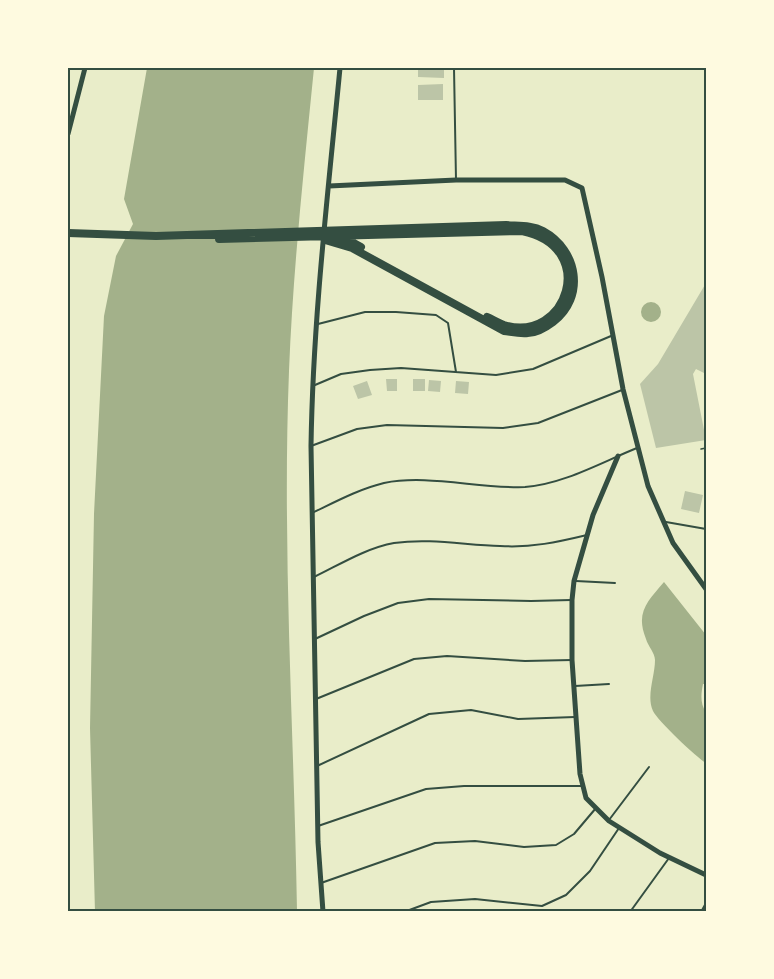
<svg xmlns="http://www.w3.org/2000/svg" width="774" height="979" viewBox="0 0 774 979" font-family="Overpass,sans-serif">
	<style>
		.water { fill: #a3b18a }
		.building { fill: #bcc5a7 }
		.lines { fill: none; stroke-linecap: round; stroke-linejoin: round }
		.path { stroke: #344e41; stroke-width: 1.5 }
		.service { stroke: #344e41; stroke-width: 2 }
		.minor { stroke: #344e41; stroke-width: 5 }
		.secondary { stroke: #344e41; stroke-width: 8 }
		.neatline { fill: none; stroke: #344e41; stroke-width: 2 }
	</style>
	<rect width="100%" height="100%" fill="#e9edc9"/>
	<!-- water -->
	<path class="water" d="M147,68h167c-10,100 -21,202 -25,303 -7,180 5,360 8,540l-202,1 -5,-184 4,-214 10,-198 12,-60 17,-32 -9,-25z
		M641 312a10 10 0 1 1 20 0a10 10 0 1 1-20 0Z
		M664,582l42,53v49h-3c-2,10 -3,20 3,28v51c-9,-5 -49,-43 -53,-52 -7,-15 2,-35 2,-51 0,-7 -7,-14 -9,-21 -11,-27 2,-38 18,-57z"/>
	<!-- building -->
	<path class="building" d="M418,68h26v10l-26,-1z
		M443,84v16h-25v-15z
		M706,283v91l-10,-5 -3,5 13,66 -50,8 -16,-64 18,-20z
		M386,379h11v12h-10z
		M413,379h12v12h-12z
		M429,380l12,1 -1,11 -12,-1z
		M367,381l5,14 -14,4 -5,-13z
		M456,381l13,1 -1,12 -13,-1z
		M685,491l18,4 -4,18 -18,-4z"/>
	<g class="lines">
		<!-- path -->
		<path class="path" d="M701,449l5,-1"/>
		<!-- service -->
		<path class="service" d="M454,68l2,112
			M318,324l47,-12h31l40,3 12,8 8,49
			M315,385l26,-11 29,-4 31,-2 95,7 37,-6 78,-33
			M311,446l46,-17 30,-4 116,3 35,-5 84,-33
			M312,513c23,-11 47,-24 72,-30 44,-9 96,6 141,4 39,-3 77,-25 112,-39
			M666,522l40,7
			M314,577c25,-12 52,-29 80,-34 36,-5 71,2 106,3 31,2 58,-4 87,-11
			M576,581l39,2
			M315,639l49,-23 34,-13 31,-4 102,2 40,-1
			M575,686l34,-2
			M316,699l98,-40 33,-3 78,5 47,-1
			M317,766l112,-52 42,-4 47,9 57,-2
			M609,820l40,-53
			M318,826l108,-37 38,-3h118
			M321,883l114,-40 40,-2 49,6 32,-2 18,-11 22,-26
			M404,912l27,-10 44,-3 67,7 24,-11 24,-24 29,-43
			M630,912l39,-54
			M701,912l5,-9"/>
		<!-- minor -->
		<path class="minor" d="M68,134l17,-66
			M329,186l127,-6h109l17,8 20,89 21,112 25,97 25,57 33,46
			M618,456l-25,59 -19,66 -2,19v60l8,114 6,24 23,23 51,32 46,22
			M323,912l-5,-70 -7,-396c2,-127 17,-253 29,-378"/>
		<!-- secondary -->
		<path class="secondary" d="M68,233l88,3 350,-11c13,1 26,0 37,6 35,19 43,66 10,91 -8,6 -16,11 -25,11 -8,1 -16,-1 -24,-2l-152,-83 -27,-8
			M325,234l25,7 11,6
			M219,239l303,-8c78,16 45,113 -18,94 -6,-2 -12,-6 -17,-8"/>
	</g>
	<!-- border -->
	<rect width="774" height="979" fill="none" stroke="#fefae0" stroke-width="138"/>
	<rect x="69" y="69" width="636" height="841" class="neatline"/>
</svg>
